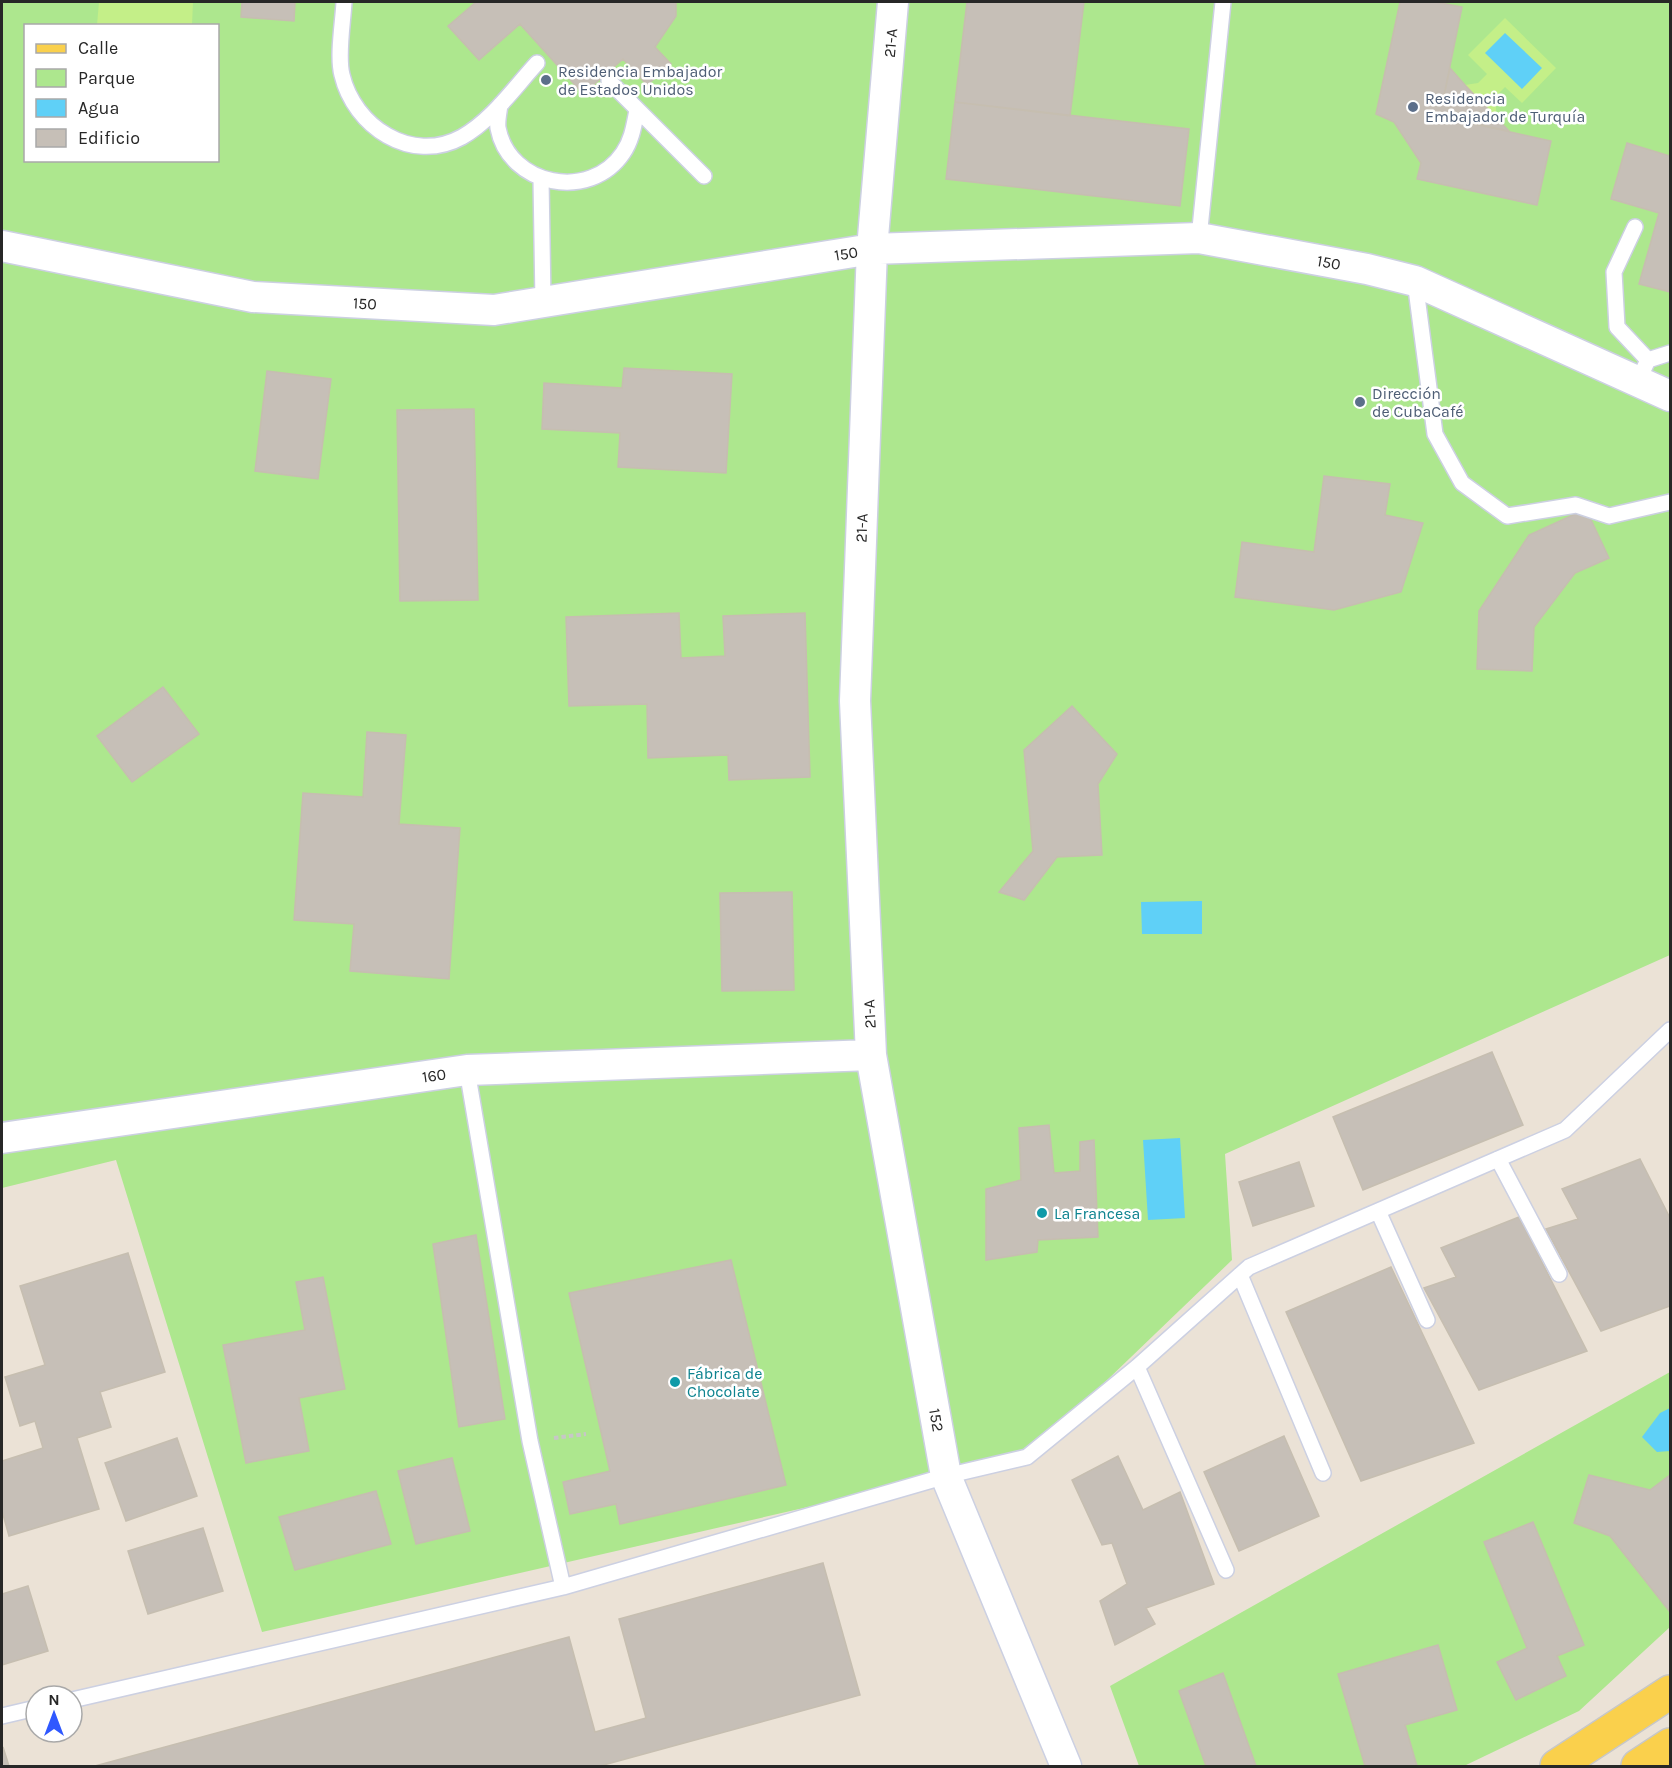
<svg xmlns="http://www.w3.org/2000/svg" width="1672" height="1768" viewBox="0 0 1672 1768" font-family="Karla,sans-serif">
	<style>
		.green { fill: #ade78e; fill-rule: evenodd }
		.pitch { fill: #c4ef88 }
		.water { fill: #5fd0f7 }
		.building { fill: #c6bfb7; stroke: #c6beb0; stroke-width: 1.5 }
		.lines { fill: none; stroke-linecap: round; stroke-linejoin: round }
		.service-casing { stroke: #ccd0e2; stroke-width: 18 }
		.minor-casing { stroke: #ccd0e2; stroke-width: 33 }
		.primary-casing { stroke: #c7c7c7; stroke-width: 36 }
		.path { stroke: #c7c7c7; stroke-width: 4; stroke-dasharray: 4.5 3; stroke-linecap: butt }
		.service { stroke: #fff; stroke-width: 15 }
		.minor { stroke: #fff; stroke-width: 30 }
		.primary { stroke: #fad04c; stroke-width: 33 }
		.service-dot { fill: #5c6f8a; stroke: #fff; stroke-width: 2 }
		.culture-dot { fill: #0f9aa8; stroke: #fff; stroke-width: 2 }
		.labels { text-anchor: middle; stroke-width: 5; stroke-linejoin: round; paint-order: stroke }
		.street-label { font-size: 16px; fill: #272727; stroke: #fff }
		.service-label { font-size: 16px; fill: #4e5e75; stroke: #fff; text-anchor: start }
		.culture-label { font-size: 16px; fill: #0d838f; stroke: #fff; text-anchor: start }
	</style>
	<rect width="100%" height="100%" fill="#ebe2d6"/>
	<!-- green -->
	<path class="green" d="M2,2h1668v953l-445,199 7,106 -205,197 -765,175 -146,-472 -114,28zM26,26h192v134h-192z
		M1670,1372v255l-91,84 -115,55h-325l-29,-80z"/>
	<!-- pitch -->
	<path class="pitch" d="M99,2h94l-1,23h-95z
		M1505,18l51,50 -34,35 -17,-16 -9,9v21l-31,-32 13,-2 9,-9 -19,-19z"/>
	<!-- water -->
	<path class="water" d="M1505,33l37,35 -20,21 -37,-36z
		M1202,901v33h-60l-1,-32z
		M1180,1138l5,80 -37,2 -5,-80z
		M1670,1408v43l-13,1 -15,-15 18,-24z"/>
	<!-- building -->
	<path class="building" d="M242,2h53l-1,19 -53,-4z
		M476,2h200v14l-21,31 16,17 -24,21 -24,-26 -40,35 -63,-70 -41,36 -31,-34z
		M967,2h117l-14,114 -115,-14z
		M1400,2h36l26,5 -19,93 14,20 94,21 -14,64 -120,-26 4,-16 -27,-41 -18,-8z
		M1450,68l15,17 44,46 -52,-11 -14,-20z
		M955,102l234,27 -9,77 -234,-27z
		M1627,143l43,13v136l-31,-8 20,-71 -48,-14z
		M624,368l108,6 -6,99 -108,-6 2,-34 -78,-4 2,-46 78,5z
		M267,371l64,8 -13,100 -63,-8z
		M474,409l4,191 -78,1 -3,-191z
		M1324,476l66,8 -5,31 38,8 -22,69 -67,18 -99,-13 7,-55 72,10z
		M1586,509l23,49 -34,15 -41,54 -2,44 -55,-2 2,-58 50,-76z
		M679,613l2,45 44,-2 -2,-40 82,-3 5,164 -81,3 -1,-25 -80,3 -1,-54 -78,2 -3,-89z
		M163,687l36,47 -67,48 -35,-46z
		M1072,706l45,48 -19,30 4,71 -45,2 -33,43 -25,-8 34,-41 -9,-101z
		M367,732l39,3 -7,89 61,4 -11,151 -99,-8 4,-47 -60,-4 9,-127 60,4z
		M792,892l2,98 -72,1 -2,-98z
		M1492,1052l31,73 -160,65 -30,-73z
		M1049,1125l5,48 26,-2v-29l14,-2 4,97 -60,3 -1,12 -51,8v-71l35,-9 -2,-52z
		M1640,1159l30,59v88l-69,25 -55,-102 32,-10 -16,-30z
		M1299,1162l15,44 -61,20 -14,-44z
		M1519,1217l68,134 -108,39 -55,-102 32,-11 -15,-29z
		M476,1235l29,184 -46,8 -26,-183z
		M128,1253l37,119 -65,20 11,35 -34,11 22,71 -90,27 -7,-25v-50l41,-13 -8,-27 -15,5 -15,-49 40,-12 -25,-79z
		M731,1260l55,225 -166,39 -4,-20 -46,10 -7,-32 47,-11 -41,-178z
		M1391,1267l83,176 -113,38 -75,-169z
		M323,1277l22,112 -46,9 10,53 -63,12 -23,-118 82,-15 -9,-48z
		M1284,1436l35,80 -80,35 -35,-79z
		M177,1438l20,58 -71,25 -21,-58z
		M1118,1456l25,54 37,-18 34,92 -68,24 9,16 -40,21 -15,-44 27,-17 -15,-41 -10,2 -30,-65z
		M452,1458l18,73 -54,13 -18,-73z
		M1589,1475l61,15 20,-15v137l-60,-76 -36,-13z
		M376,1491l15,53 -96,26 -16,-53z
		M1533,1522l51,123 -27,11 9,20 -50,24 -19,-38 30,-14 -43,-106z
		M203,1528l20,63 -75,23 -20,-63z
		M823,1563l37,132 -260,71h-505l474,-129 26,95 51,-14 -27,-99z
		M28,1586l20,65 -46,14v-71z
		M1438,1645l19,65 -52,15 12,41h-52l-27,-92z
		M1223,1673l33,93h-50l-27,-75z
		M3,1747l6,19h-7z"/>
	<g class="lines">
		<!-- service casing -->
		<g class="service-casing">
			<path id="service" d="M344,2c-1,20 -7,54 -2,73 12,51 69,90 120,62 30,-17 52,-49 75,-74
				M609,81l95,95
				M500,105c-1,7 -3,16 -2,23 11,58 92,74 125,25 9,-13 11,-28 14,-43
				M541,179l2,123
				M1635,227l-21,45 3,55 31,33 -10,21
				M1199,238l24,-236
				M1415,281l20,153 27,49 45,33 69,-11 33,11 61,-14
				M1648,360l22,-7
				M467,1070l63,371 33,146
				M1498,1159l61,115
				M1378,1211l49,109
				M1240,1275l83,198
				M1137,1367l89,203
				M72,1700l491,-113 383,-111 81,-19 110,-90 112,-100 316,-137 105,-100
				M2,1716l34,-8"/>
		</g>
		<!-- minor casing -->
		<g class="minor-casing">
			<path id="minor" d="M893,2l-21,247 -17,452 16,354 75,421 120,290
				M2,246l251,51 241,13 378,-61 327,-11 168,31 48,12 255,115
				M2,1138l465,-68 404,-15"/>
		</g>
		<!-- primary casing -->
		<g class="primary-casing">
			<path id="primary" d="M1557,1766l113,-74
				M1638,1766l32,-21"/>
		</g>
		<!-- path -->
		<path class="path" d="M554,1438l32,-4"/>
		<!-- service -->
		<use href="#service" class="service"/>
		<!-- minor -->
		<use href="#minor" class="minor"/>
		<!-- primary -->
		<use href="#primary" class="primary"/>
	</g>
	<!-- markers -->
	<g class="service-dot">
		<circle cx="546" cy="80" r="6"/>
		<circle cx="1413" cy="107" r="6"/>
		<circle cx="1360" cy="402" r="6"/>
	</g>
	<g class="culture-dot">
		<circle cx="1042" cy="1213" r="6"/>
		<circle cx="675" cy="1382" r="6"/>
	</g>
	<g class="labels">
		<!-- street labels -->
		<g class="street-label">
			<text transform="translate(890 43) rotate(-85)" y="6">21-A</text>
			<text transform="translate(846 253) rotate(-9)" y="6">150</text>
			<text transform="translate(1329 262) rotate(10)" y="6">150</text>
			<text transform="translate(365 303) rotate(3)" y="6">150</text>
			<text transform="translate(861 528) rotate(-88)" y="6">21-A</text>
			<text transform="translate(869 1014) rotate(-93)" y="6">21-A</text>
			<text transform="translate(434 1075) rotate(-8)" y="6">160</text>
			<text transform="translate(937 1420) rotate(80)" y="6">152</text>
		</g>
		<!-- service labels -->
		<g class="service-label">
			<text x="558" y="77">Residencia Embajador<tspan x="558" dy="18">de Estados Unidos</tspan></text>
			<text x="1425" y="104">Residencia<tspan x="1425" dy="18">Embajador de Turquía</tspan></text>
			<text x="1372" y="399">Dirección<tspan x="1372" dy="18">de CubaCafé</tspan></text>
		</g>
		<!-- culture labels -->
		<g class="culture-label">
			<text x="1054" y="1219">La Francesa</text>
			<text x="687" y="1379">Fábrica de<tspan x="687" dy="18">Chocolate</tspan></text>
		</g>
	</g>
	<!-- border -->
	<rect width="1672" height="1768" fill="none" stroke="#272727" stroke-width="6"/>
	<!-- legend -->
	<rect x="24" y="24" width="195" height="138" fill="#ffffff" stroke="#a9a9a9" stroke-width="1.5"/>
	<rect x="36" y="44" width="30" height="9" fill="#fad04c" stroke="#a9a9a9" stroke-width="1.5"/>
	<text x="78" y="54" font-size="18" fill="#272727">Calle</text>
	<rect x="36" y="69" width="30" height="18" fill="#ade78e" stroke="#a9a9a9" stroke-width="1.5"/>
	<text x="78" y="84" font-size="18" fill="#272727">Parque</text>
	<rect x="36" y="99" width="30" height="18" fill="#5fd0f7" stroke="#a9a9a9" stroke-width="1.5"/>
	<text x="78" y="114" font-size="18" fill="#272727">Agua</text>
	<rect x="36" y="129" width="30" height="18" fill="#c6bfb7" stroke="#a9a9a9" stroke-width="1.5"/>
	<text x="78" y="144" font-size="18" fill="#272727">Edificio</text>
	<!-- north arrow -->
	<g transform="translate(54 1714)"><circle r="28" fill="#ffffff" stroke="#a9a9a9" stroke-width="1.5"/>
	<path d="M0-4.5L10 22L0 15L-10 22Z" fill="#2f58ff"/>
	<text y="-9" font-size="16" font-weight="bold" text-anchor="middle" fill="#272727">N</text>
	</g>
</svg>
